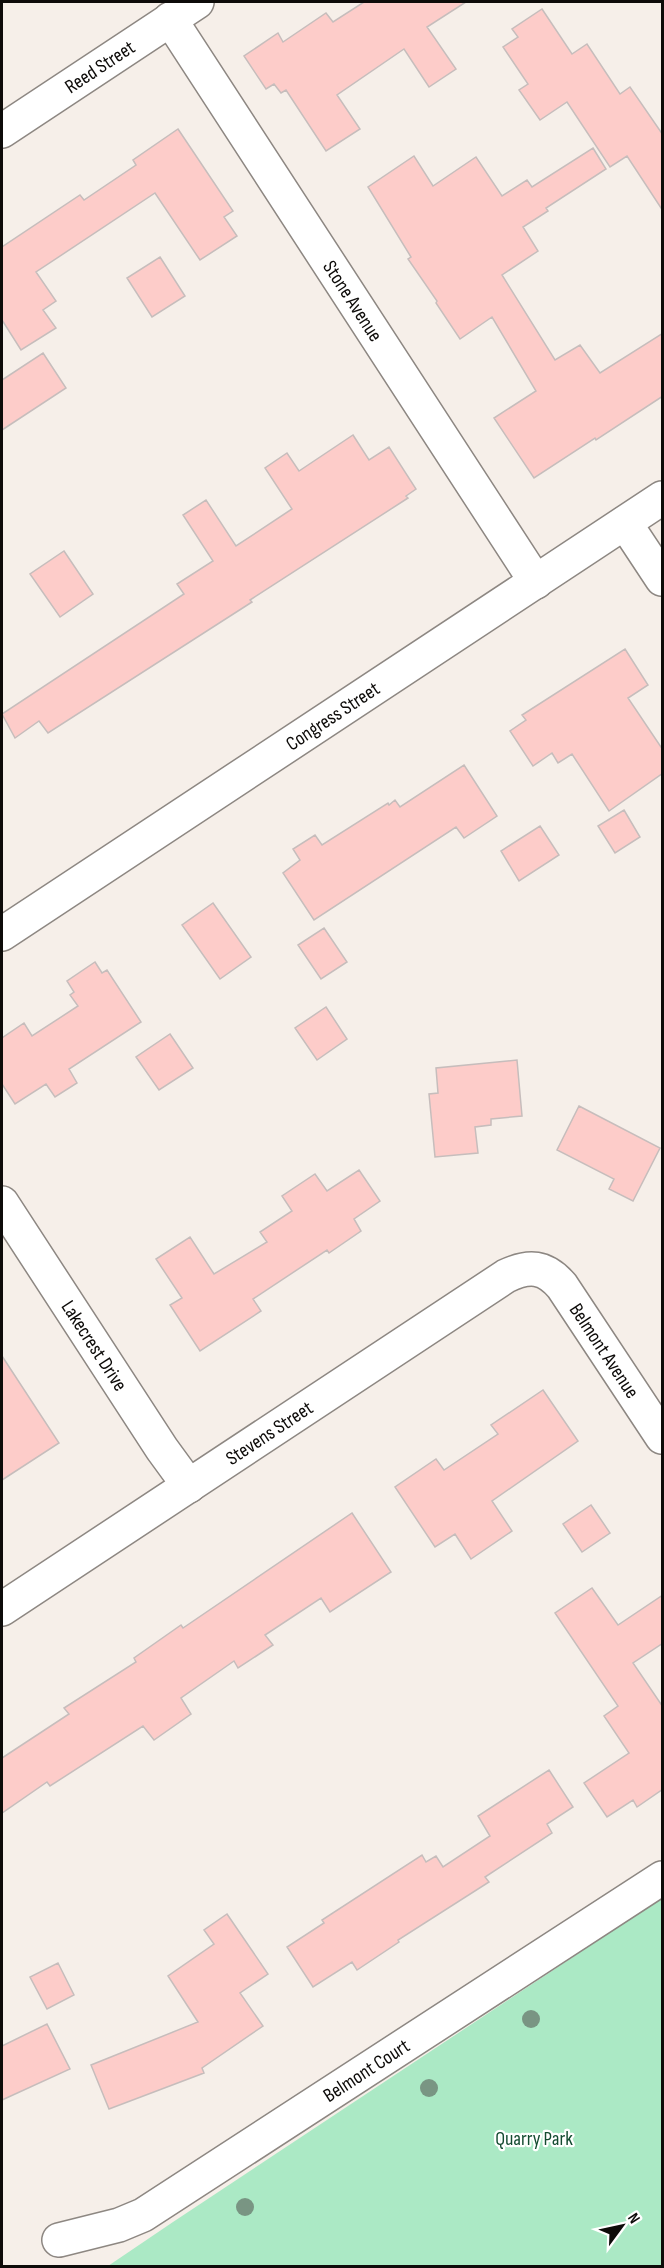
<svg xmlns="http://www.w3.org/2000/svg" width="664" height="2268" viewBox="0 0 664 2268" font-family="'Sofia Sans Condensed',sans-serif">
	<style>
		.green { fill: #abe9c5 }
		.building { fill: #fdccc9; stroke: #c6bdbc; stroke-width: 1.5 }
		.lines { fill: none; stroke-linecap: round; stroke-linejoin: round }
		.street-casing { stroke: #8d8782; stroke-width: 36 }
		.secondary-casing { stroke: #8d8782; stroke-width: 36 }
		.street { stroke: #fff; stroke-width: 33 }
		.secondary { stroke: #fff; stroke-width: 33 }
		.tree { fill: #799583 }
		.labels { text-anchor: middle; stroke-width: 4.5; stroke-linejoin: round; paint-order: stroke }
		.street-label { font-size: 20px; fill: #0d0b09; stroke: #fff }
		.park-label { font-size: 20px; fill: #134b30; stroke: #fff }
	</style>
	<rect width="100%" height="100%" fill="#f6efe9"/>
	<!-- green -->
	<path class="green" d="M662,1898v368h-554l65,-44z"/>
	<!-- building -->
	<path class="building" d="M364,2h102l-39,25 29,42 -27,18 -25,-38 -67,46 23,34 -34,22 -40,-61 -5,3 -7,-9 -8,5 -22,-33 34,-23 5,9 43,-29 7,9z
		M542,9l30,45 15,-10 33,50 10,-7 33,48v76l-36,-55 -17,11 -43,-65 -27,18 -21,-30 9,-6 -25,-37 15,-10 -6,-8z
		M178,129l55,82 -9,6 13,19 -37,24 -45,-67 -119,79 20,29 -13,9 13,18 -35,22 -19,-30v-73l78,-52 4,5 52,-35 -3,-5z
		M593,148l13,21 -60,39 2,3 -25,16 15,24 -36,24 53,85 25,-15 20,28 63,-40v63l-67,44 -1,-2 -61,40 -40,-60 42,-27 -44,-74 -32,22 -24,-36 1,-2 -29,-42 3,-2 -43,-70 46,-31 19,30 43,-29 26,39 25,-16 5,7z
		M160,257l25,39 -33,21 -25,-39z
		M43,353l23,35 -64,42v-50z
		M353,435l16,25 20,-13 27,42 -10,7 2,2 -158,102 2,2 -204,131 -9,-12 -24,17 -13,-24 182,-120 -7,-10 36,-23 -30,-46 23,-15 30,46 56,-37 -27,-41 22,-15 12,18z
		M64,551l29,43 -33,23 -30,-43z
		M625,649l23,36 -20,13 35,52v23l-54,38 -37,-57 -14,9 -6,-10 -19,13 -23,-35 16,-11 -4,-5z
		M464,765l33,51 -33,22 -8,-11 -142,93 -31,-47 17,-13 -7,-11 22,-14 7,10 66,-42 1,2 6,-5 5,7z
		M624,810l16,27 -25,16 -17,-27z
		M540,826l19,29 -40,26 -18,-30z
		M213,903l38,54 -31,22 -38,-54z
		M324,928l23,34 -26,17 -23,-34z
		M95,962l7,11 5,-3 34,52 -72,47 8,14 -22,14 -9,-13 -31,20 -13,-20v-46l22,-15 8,13 46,-30 -8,-11 4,-3 -7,-11z
		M326,1007l21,32 -30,21 -22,-32z
		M170,1034l23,34 -34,22 -23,-33z
		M517,1060l5,56 -31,3v6l-16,2 3,26 -43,4 -6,-63 9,-1 -2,-25z
		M579,1106l81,42 -27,53 -24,-12 5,-10 -57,-29z
		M359,1170l21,31 -26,18 7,12 -32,22 -2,-3 -74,49 8,12 -61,40 -30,-46 12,-7 -26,-39 34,-22 24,37 53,-32 -7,-10 32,-21 -10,-15 33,-22 12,17z
		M2,1356l57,87 -57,37z
		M543,1390l35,51 -86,60 20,30 -41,28 -16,-25 -20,13 -40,-60 41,-28 8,11 54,-36 -7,-9z
		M591,1505l19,28 -28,19 -19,-28z
		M352,1513l39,59 -61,40 -9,-14 -56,37 8,10 -35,23 -4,-7 -53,37 10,16 -37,26 -11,-14 -93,60 -3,-4 -45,31v-55l67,-44 -5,-6 72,-46 -2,-4 47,-33 2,3z
		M592,1588l26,37 45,-30v48l-30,20 30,44v82l-26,18 -4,-7 -26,17 -23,-34 45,-30 -25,-37 14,-10 -63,-93z
		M549,1770l24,37 -26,17 5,9 -67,44 4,5 -91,58 1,2 -42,28 -5,-8 -39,25 -26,-40 37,-24 -2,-3 100,-65 4,7 10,-6 7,11 47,-31 -12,-20z
		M227,1914l41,60 -28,19 23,33 -61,42 2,5 -95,36 -18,-44 107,-43 -30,-46 46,-32 -10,-14z
		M58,1963l16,32 -27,14 -17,-32z
		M47,2024l23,45 -68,31v-54z"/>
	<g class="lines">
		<!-- street casing -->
		<g class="street-casing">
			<g id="street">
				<path id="s1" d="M170,19l366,563"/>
				<path id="s2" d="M2,131l195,-129"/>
				<path d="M625,523l37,56"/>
				<path id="s3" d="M2,1203l160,246 27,37"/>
				<path id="s4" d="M2,1609l504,-333c23,-11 39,-10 56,10l100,151"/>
				<path id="s5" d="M59,2240l60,-15 24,-10 519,-337"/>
			</g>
		</g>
		<!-- secondary casing -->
		<g class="secondary-casing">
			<g id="secondary">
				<path id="s6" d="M2,934l660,-436"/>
			</g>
		</g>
		<!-- street -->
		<use href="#street" class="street"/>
		<!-- secondary -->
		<use href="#secondary" class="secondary"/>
	</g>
	<!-- trees -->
	<g class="tree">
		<circle cx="531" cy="2019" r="9"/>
		<circle cx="429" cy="2088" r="9"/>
		<circle cx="245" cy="2207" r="9"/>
	</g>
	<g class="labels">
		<!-- street labels -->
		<g class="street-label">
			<text dy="7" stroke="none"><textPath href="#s2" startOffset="117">Reed Street</textPath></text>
			<text dy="7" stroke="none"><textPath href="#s1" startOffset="336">Stone Avenue</textPath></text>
			<text dy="7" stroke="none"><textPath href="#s6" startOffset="396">Congress Street</textPath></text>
			<text dy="7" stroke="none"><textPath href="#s3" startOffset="170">Lakecrest Drive</textPath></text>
			<text dy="7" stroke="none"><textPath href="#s4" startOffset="744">Belmont Avenue</textPath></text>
			<text dy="7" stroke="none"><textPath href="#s4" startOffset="320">Stevens Street</textPath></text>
			<text dy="7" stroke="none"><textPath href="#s5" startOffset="354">Belmont Court</textPath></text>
		</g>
		<!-- park labels -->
		<g class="park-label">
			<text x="534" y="2145">Quarry Park</text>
		</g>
	</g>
	<!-- border -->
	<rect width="664" height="2268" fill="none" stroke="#0d0b09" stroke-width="6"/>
	<!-- north arrow -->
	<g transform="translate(622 2226) rotate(57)" stroke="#ffffff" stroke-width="4.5" paint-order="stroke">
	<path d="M0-4.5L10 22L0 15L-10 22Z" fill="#0d0b09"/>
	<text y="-9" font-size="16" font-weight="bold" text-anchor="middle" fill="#0d0b09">N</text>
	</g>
</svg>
